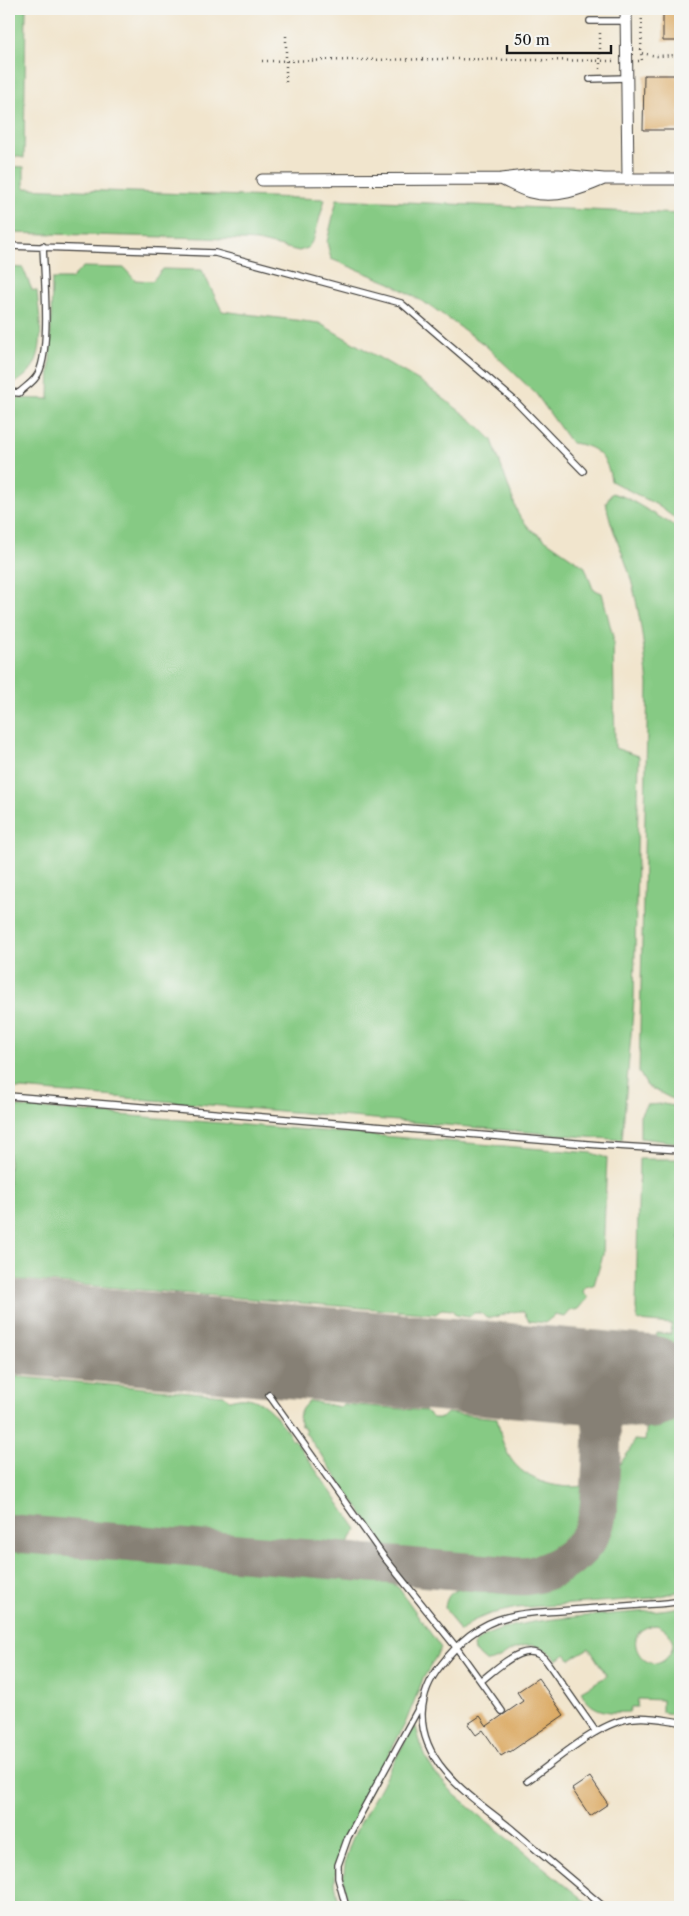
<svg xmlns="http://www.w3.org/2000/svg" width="689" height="1916" viewBox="0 0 689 1916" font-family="'Libre Caslon Text',serif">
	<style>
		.green { fill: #86ca84; stroke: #517350; fill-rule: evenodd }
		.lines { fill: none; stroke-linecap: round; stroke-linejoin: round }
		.taxiway { stroke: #868074; stroke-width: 38 }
		.runway { stroke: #868074; stroke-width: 94 }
		.building { fill: #dcab66 }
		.lane-casing { stroke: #3c3a37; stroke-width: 8 }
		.street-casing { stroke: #3c3a37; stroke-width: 13 }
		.path { stroke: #3c3a37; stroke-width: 2.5; stroke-dasharray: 1 4; stroke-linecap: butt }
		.lane { stroke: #fff; stroke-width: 5.5 }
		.street { stroke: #fff; stroke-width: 11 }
	</style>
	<rect width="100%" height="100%" fill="#f6f6f2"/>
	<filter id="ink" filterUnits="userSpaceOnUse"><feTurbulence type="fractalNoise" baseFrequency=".02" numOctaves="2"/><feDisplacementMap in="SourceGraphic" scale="10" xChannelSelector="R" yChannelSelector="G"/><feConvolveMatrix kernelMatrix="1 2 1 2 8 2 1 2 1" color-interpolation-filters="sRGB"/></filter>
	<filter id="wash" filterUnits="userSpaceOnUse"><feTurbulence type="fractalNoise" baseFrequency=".0096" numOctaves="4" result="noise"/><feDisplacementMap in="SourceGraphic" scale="20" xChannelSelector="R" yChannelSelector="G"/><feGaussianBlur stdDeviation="1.12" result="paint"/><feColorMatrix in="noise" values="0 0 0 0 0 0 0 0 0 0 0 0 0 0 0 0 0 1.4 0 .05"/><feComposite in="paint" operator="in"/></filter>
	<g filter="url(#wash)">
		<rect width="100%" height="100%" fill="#f1e5cd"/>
		<!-- green -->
		<path class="green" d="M9,9h17l-2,149 -15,-3z
			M9,166l15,1v21l301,11 -11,39 -6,10 -9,3 -42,-10 -51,-3 -197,-5z
			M337,199l343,15v308l-23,-17 -46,-24c-3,-24 -16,-36 -40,-38l-35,-49 -51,-49 -53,-38 -42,-24 -59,-24 -4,-17z
			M9,267l14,1 9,22 5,1c3,36 14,78 -28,94z
			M83,267l41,1 11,12 17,1 11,-12 39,1 20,41 97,12 104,60 50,38 19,19 26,74 12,15 55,38 8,22 9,4 11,44 2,111 24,8 -5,244 -12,140 -613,-52v-690l40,1 3,-120h19z
			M612,493l15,5 53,31v574l-33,-17 -8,-14 9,-388c-4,-36 -8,-73 -18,-108 -7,-25 -20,-48 -24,-74z
			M663,1104l17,3v36l-40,-5v-22l6,-11z
			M9,1106l583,47 15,5 -4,97 -9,30 -9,2 -2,5 5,6 -9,11 -9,2 -5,6 -10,-2 -10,8 -16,-2 -6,-10c-13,-1 -25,8 -37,7l-5,-5h-7l-5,4 -13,-2 -4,-5 -10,-1 -6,5 -427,-35z
			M639,1159h41v432l-27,7 -136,10 -27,6 -17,7 -13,11 -15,-24c1,-10 5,-17 16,-19 20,2 40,5 61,5 41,-1 76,-28 89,-67 4,-13 4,-28 5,-42 0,-4 0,-11 1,-15 4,-11 14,-17 17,-30l11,1 12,-108 14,1 1,-10 -34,-3 -2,-13z
			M9,1376l215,19 5,5c5,-1 11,-3 16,-2 19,0 35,23 45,37l-1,1 3,5 2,-2 63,90 -6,9v2l-9,8 -333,-27z
			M310,1401l30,6 3,-3 83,7 7,7h9l5,-5 50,5c3,12 4,23 10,34 13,28 49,38 77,34 9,44 -22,76 -65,78l-129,-11 -85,-121 1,-1 -3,-5h-2c-4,-11 -1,-18 9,-25z
			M9,1550l379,32 10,5 43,61 -18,31 -18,45 -62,117 -7,24 -1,18 5,24h-331v-104h2l-2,-7z
			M680,1607v109l-18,-4v-12l-24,-1 -1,8h-6l-2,5c-20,1 -39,1 -48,-21l26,-15 -18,-28 -19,11 -4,-5 -9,6c-12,-15 -28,-19 -45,-10 -9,5 -14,11 -25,12l-13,-11 -1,-5c25,-34 162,-29 207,-39zM656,1625c13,4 22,17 13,30 -21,29 -56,-25 -13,-30z
			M413,1727h3l5,18 6,15 8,13 20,22 137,112h-242c-11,-26 -6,-50 5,-74z"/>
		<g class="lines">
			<!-- taxiway -->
			<path class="taxiway" d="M9,1533l487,41c10,1 21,3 31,2 31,-4 63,-27 70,-58 3,-16 3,-34 4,-50 2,-46 6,-70 -41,-93"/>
			<!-- runway -->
			<path class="runway" d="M9,1327l640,55"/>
		</g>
		<g id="blocks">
			<!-- building -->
			<path class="building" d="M663,9h17v32h-17z
				M644,75h36v55h-37z
				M538,1678l26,37 -54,37 -1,-1 -8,5 -18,-26 -7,5 -8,-11 12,-8 7,10 36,-25 -6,-9z
				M590,1777l18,27 -18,12 -18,-27z"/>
		</g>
	</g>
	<g filter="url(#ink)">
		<use href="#blocks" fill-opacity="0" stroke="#3c3a37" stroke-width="1"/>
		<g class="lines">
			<!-- lane casing -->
			<g class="lane-casing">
				<path id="lane" d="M590,21h36
					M590,79l36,-1
					M9,246l206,7 186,50 113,97 69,71
					M9,392l10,1c5,-5 13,-10 17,-16 16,-20 8,-103 7,-131
					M9,1096l591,49 80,5
					M269,1395l115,162 72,90 46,64
					M481,1681c18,-14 47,-45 66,-19l49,70
					M527,1781c29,-20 72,-60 107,-63 15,-2 31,2 46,4
					M346,1907l-8,-29v-13l10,-28 74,-135
					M604,1907c-30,-25 -60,-51 -90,-76 -37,-31 -93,-63 -92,-118 1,-19 7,-33 19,-48 18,-23 37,-41 66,-48 17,-5 35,-5 52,-6 27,-2 53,-4 80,-6 13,-1 28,-1 41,-4"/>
			</g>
			<!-- street casing -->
			<g class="street-casing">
				<path id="street" d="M626,9l2,170
					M501,179c9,4 19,10 29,13 26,7 51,-3 74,-13
					M262,180l239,-1 33,-4h25l45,4h76
					M515,181l30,3 36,-3"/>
			</g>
			<!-- path -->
			<path class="path" d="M642,9l-1,44 16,3 23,-1
				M600,33v36
				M286,36v46
				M262,61l187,-2 166,2
				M638,61h4l-1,-8"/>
			<!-- lane -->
			<use href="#lane" class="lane"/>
			<!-- street -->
			<use href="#street" class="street"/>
		</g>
	</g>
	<!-- margin -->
	<rect width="689" height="1916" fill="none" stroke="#f6f6f2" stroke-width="30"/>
	<!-- scale -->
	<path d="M507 45v8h104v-8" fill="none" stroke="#1c1c1c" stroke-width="2.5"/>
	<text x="514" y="45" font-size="15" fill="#1c1c1c" stroke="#f6f6f2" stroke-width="4" paint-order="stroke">50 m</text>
</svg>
